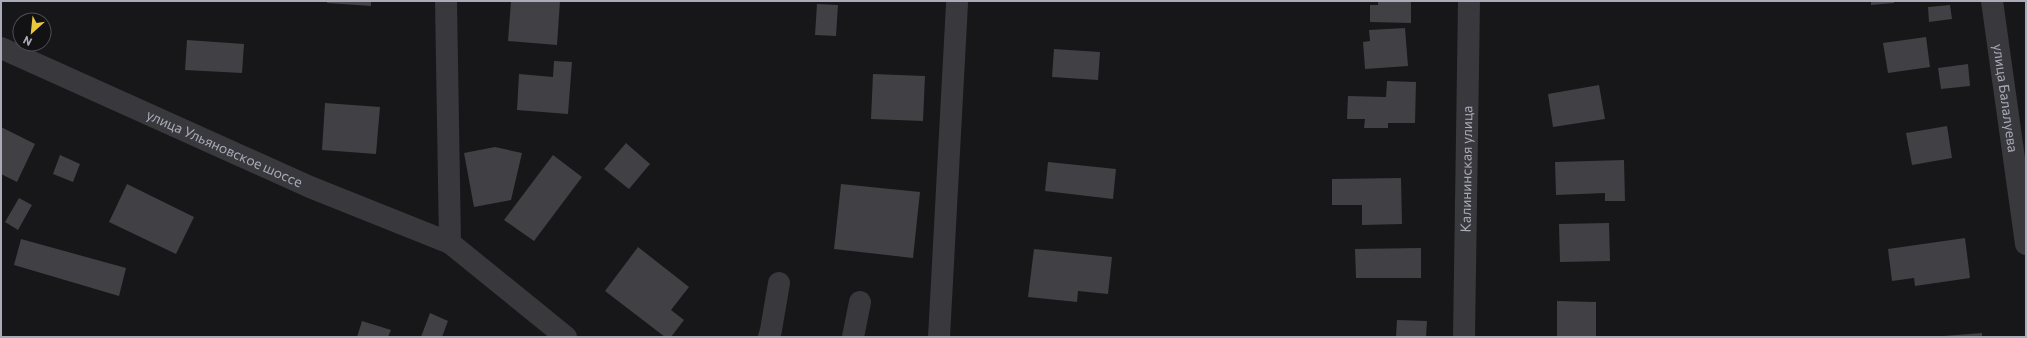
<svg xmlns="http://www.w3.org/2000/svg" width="2027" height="338" viewBox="0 0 2027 338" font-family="Commissioner,sans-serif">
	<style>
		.building { fill: #414045 }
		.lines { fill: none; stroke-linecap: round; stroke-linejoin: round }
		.minor { stroke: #38383d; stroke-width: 22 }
		.labels { text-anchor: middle; stroke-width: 3; stroke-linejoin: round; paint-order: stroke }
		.street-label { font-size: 14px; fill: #a9abb8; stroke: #121113 }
	</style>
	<rect width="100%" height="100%" fill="#171618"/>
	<!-- building -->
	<path class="building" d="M327,1h44v5l-44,-3z
		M511,1h49l-3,44 -49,-4z
		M1378,1h33v22l-41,-1v-17h8z
		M1871,1h23v2l-23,2z
		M817,4l21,1 -2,31 -21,-1z
		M1950,5l2,14 -23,3 -1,-15z
		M1405,28l3,38 -43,3 -2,-27 7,-1 -1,-11z
		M1926,37l4,30 -42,6 -5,-30z
		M187,40l57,4 -2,29 -57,-3z
		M1054,49l46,3 -2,28 -46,-3z
		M554,61l18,1 -4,52 -51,-4 2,-36 34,3z
		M1968,64l2,22 -29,3 -3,-21z
		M873,74l52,2 -2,45 -52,-2z
		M1387,81l29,1 -1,41h-27v5h-24l1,-9h-18l1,-23 38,1z
		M1599,85l6,34 -52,8 -5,-33z
		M325,103l55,4 -4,47 -54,-4z
		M1947,126l5,32 -40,7 -6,-32z
		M1,127l34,17 -18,38 -16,-8z
		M626,143l24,21 -21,25 -25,-20z
		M495,147l27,6 -11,47 -37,7 -10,-54z
		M60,155l20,9 -7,18 -20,-8z
		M553,155l29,22 -48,64 -30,-21z
		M1624,160l1,41h-20v-8l-49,2 -1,-33z
		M1048,162l68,7 -3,30 -68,-8z
		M1401,178l1,46 -40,1v-20h-30v-26z
		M127,184l67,33 -18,37 -67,-32z
		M841,184l79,8 -7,66 -79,-9z
		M19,198l13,7 -14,25 -13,-8z
		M1609,223l1,38 -50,1 -1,-38z
		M1965,238l5,40 -55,8 -1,-8 -22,3 -4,-32z
		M21,239l105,29 -7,28 -105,-31z
		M638,247l51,40 -18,23 13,10 -13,17h-6l-60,-46z
		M1421,248v30h-65l-1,-29z
		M1034,249l78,8 -4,37 -30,-3 -1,11 -49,-5z
		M1557,301l39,1v35h-39z
		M430,313l18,8 -6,16h-21z
		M1397,320l30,1 -1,16h-30z
		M362,321l29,9 -3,7h-31z
		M1982,333v4h-39v-1z"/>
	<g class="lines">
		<!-- minor -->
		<g class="minor">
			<path d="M446,1l4,242 116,94"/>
			<path id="s1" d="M1992,1l34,243"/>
			<path id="s2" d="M1,48l309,139 140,56"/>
			<path d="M769,337l2,-7 8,-47"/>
			<path d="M853,337l7,-35"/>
			<path d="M939,337l18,-333"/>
			<path id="s3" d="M1464,337l5,-336"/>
		</g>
	</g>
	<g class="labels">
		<!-- street labels -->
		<g class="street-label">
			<text dy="5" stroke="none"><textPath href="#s1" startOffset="98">улица Балалуева</textPath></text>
			<text dy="5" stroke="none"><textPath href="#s2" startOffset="245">улица Ульяновское шоссе</textPath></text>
			<text dy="5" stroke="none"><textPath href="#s3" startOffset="168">Калининская улица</textPath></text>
		</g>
	</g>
	<!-- border -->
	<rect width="2027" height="338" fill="none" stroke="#a9abb8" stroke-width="4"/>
	<!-- north arrow -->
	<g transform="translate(32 32) rotate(207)"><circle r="19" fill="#121113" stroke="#4e4f55"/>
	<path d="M0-3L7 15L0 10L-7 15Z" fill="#eac83c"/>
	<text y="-6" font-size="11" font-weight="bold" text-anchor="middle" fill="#a9abb8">N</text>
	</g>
</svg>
